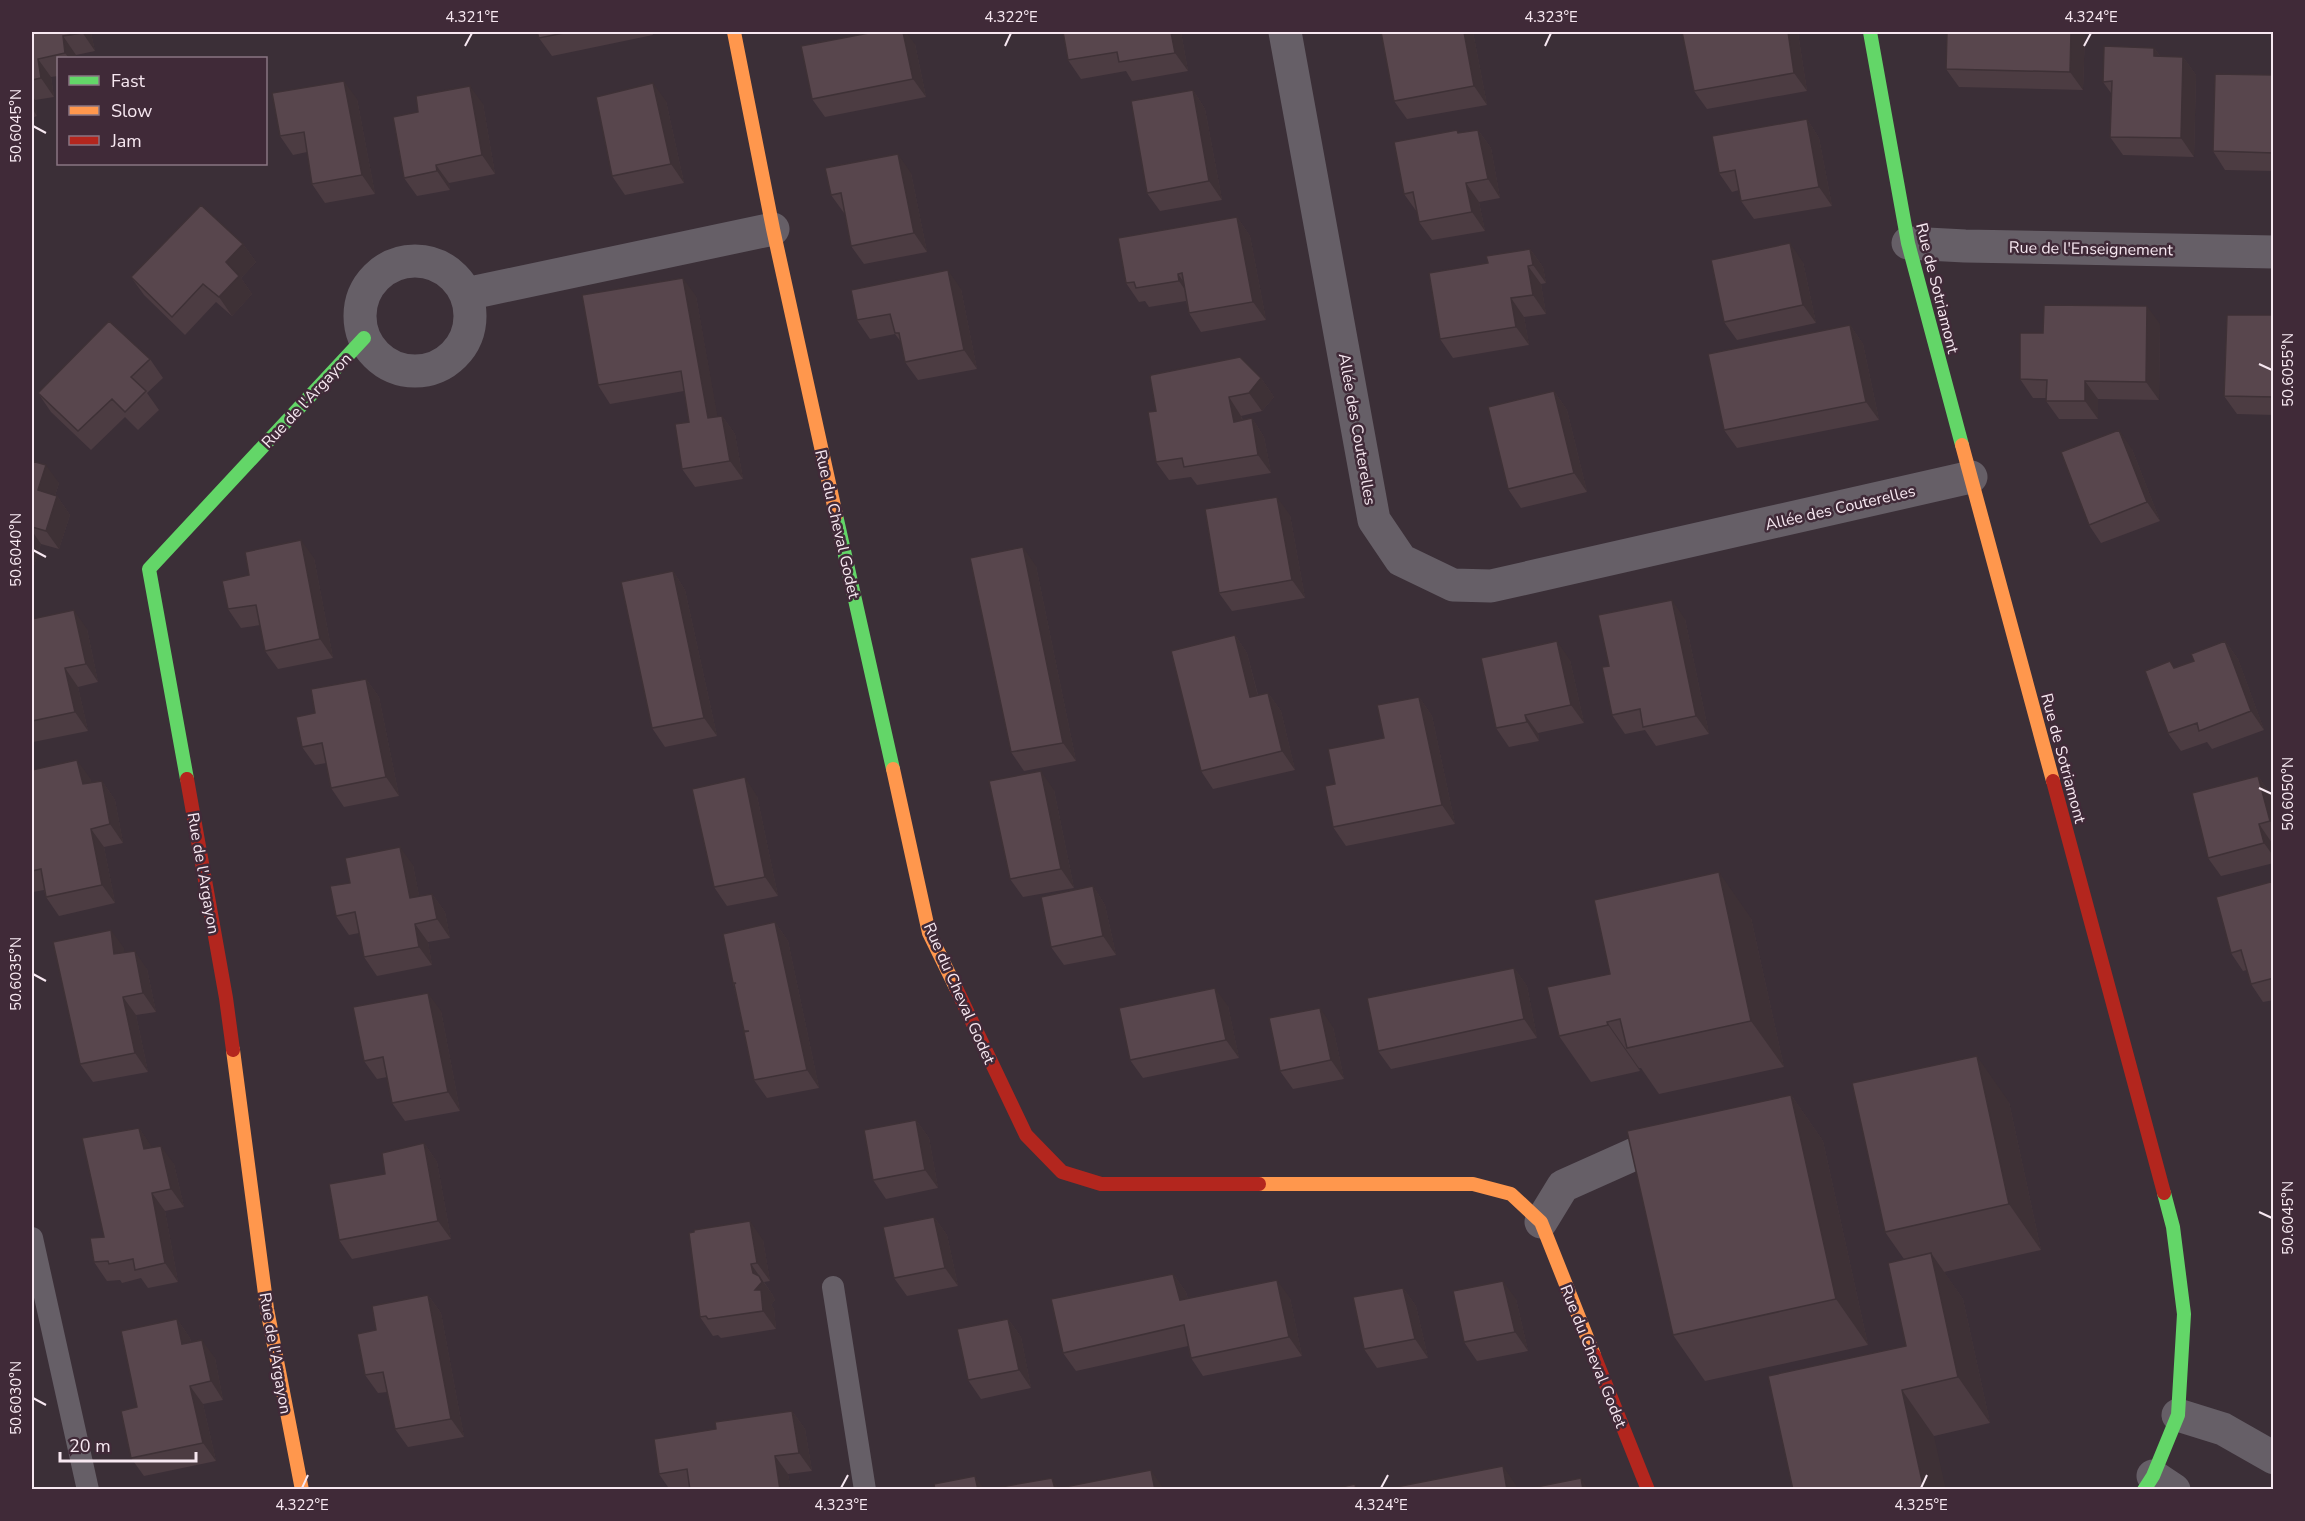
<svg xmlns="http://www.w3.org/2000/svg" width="2305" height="1521" viewBox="0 0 2305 1521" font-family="'Nunito Sans',sans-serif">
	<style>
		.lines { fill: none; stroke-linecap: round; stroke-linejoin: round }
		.lane { stroke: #665f67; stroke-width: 22 }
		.street { stroke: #665f67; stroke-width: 33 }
		.fast { stroke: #63d668; stroke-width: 14 }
		.slow { stroke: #ff974d; stroke-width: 14 }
		.jam { stroke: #b3261e; stroke-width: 14 }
		.wall { fill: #4c3c42 }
		.shaded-wall { fill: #3e3136 }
		.building { fill: #58464d; stroke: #3e3136; stroke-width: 1.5 }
		.ticks { fill: none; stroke: #f7e8f1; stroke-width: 2 }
		.labels { text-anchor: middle; stroke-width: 5; stroke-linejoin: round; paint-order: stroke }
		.street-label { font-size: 16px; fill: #f7e8f1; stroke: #402a38 }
		.neatline { fill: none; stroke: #f7e8f1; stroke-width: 2 }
		.ticks-label { font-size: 15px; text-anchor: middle; fill: #f7e8f1 }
	</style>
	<rect width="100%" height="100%" fill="#3b2f37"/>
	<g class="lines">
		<!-- lane -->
		<path class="lane" d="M32,1238l56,252
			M833,1287l32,203"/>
		<!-- street -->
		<path class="street" d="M1285,32l89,488 27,40 52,25 38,1 480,-109
			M1908,243l57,3 309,6
			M360 316a55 55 0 1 1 110 0a55 55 0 1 1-110 0Z
			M466,294l307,-65
			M1541,1222l22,-36 76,-34
			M2178,1415l45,14 51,29
			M2153,1476l21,14"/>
		<!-- fast -->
		<path class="fast" d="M1870,32l38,211 54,202
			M836,515l57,254
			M187,779l-38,-210 215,-231
			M2144,1490l9,-14 25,-61 6,-101 -11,-87 -9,-34"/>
		<!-- slow -->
		<path class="slow" d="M734,32l39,197 63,286
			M1962,445l91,336
			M893,769l36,164 27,55
			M233,1050l34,259 35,181
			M1259,1184h214l38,10 30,28 53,133"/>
		<!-- jam -->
		<path class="jam" d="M187,779l39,219 7,52
			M2053,781l111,412
			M956,988l70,147 36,37 39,12h158
			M1594,1355l54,135"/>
	</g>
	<!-- wall -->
	<path class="wall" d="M32,32h64l-5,1 4,18 -19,4v3h-18v18l-7,1 3,20 -19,3 2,16 -5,2z
		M537,32h115l1,3 -101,21 -13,-18z
		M1063,32h118l7,39 -56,10 -6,-10 -45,8 -13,-19z
		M1473,32l14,73 -80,14 -13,-18z
		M1947,32h138l-2,58 -124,-3 -13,-18z
		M1798,33l9,58 -100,18 -13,-18z
		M915,44l11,53 -101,20 -13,-18z
		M2154,48l6,8 23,1 13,18 -2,82 -71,-2 -13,-18 1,-44 -8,-11z
		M2274,75v96l-49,-1 -12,-19z
		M1193,90l12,19 17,91 -62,11 -13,-18z
		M357,99l18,95 -50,9 -13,-19 -5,-32 -14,3 -13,-19z
		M666,101l18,82 -59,12 -13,-19z
		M483,104l12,70 -46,9 1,7 -33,6 -13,-18z
		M1807,119l12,19 13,68 -78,13 -13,-18 -2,-11 -7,2 -13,-19z
		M1478,130l13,18 9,50 -21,4 6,29 -53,9 -13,-18 -2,-10 -13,-18 55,-61z
		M911,173l16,79 -63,12 -13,-18 -6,-33h-1l-13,-18z
		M1237,217l13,19 16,84 -65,12 -12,-19 -3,-12 -37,6 -4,-6 -6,1 -13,-19z
		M243,244l13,18 -15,16 11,16 -20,22 -16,-14 -31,33 -41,-40 -13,-18z
		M1530,249l13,18 3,16 -5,1 5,30 -22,3 5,28 -76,13 -13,-19z
		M1803,262l13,61 -79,17 -13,-18z
		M961,289l16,80 -59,11 -13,-18 -4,-20 -6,-8 -25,5 -13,-19z
		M696,296l21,120h5l13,18 8,45 -48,8 -13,-18 7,-47 -5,-31 -74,13 -12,-19z
		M2274,315v100l-37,-1 -13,-18z
		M2160,324l-1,76 -61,-1v20h-39l-13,-18v-3h-13l-13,-19 23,-46z
		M1850,325l13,19 16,76 -142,28 -13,-18z
		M150,359l13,19 -16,15 12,17 -21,20 -13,-13 -34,33 -40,-38 -13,-19z
		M1261,378l13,19 -12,14 -21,5 2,4 9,-2 12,19 7,36 -74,12 -6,-8 -22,3 -13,-18v-51z
		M1554,391l13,19 20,82 -66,16 -13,-19z
		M2132,449l28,72 -59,22 -12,-18z
		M32,461l27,22 -4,13h2l13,19 -11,34 -18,-5 -9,28z
		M1290,515l15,83 -73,13 -13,-18z
		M314,558l19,100 -55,11 -13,-18 -5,-26 -19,3 -13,-19z
		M1036,566l40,195 -52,10 -13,-19z
		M673,571l12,19 32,146 -52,11 -13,-19z
		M32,619l55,10 11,53 -20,5 10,44 -55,11 -1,-2z
		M1685,619l24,115 -53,12 -11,-16 -20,4 -13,-19 -3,-49z
		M1235,635l12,18 11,42 10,-2 13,18 14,59 -82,19 -12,-18z
		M2225,641l13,18 26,71 -52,19 -5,-7 -26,9 -13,-18 7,-65 19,-7z
		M1570,660l14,63 -46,10 1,8 -30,6 -13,-19z
		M366,679l13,18 20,99 -55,11 -13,-19 -5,-25 -11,2 -13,-18z
		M1419,697l13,19 23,108 -109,22 -13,-19 2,-43 49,-46z
		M32,770l58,8 1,5 11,-2 13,19 8,43 -19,4 11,56 -56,13 -13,-19 -2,-7 -11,2 -1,-2z
		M2258,776l13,19 3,10v37l-2,1 2,6v14l-53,13 -13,-18z
		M1054,790l20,98 -51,9 -13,-18z
		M757,796l21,100 -51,10 -13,-19z
		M413,865l6,31 13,-2 13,18 5,26 -22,4 4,23 -55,11 -13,-19 -5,-24 -10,2 -13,-19 14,-33z
		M2274,881v119l-11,2 -12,-18 -4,-14 -4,1 -12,-18z
		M1093,886l12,19 11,50 -52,10 -13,-18z
		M1751,918l33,149 -125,27 -18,-26h-2l1,3 -49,11 -32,-46 51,-62z
		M775,922l13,19 31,147 -52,10 -13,-18 -9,-48 -12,-49z
		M124,948v4l23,17 9,43 -20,3 12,57 -55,10 -13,-18z
		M1514,968l13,18 10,52 -146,31 -13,-18z
		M1228,1006l11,52 -96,20 -13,-18z
		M441,1011l19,100 -55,10 -13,-18 -5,-26 -10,2 -13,-18z
		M1333,1027l11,52 -51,10 -13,-18z
		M1791,1095l32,46 45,204 -163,36 -32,-46z
		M2009,1102l32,148 -97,22 19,27 27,124 -56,13 -141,54 113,-144 -2,-87 -19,-27z
		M916,1120l13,18 9,50 -52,11 -13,-19z
		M139,1128l13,20 22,16 10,43 -19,4 13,71 -30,6 -7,-10 -19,5 -2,-3 -13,1 -13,-19 10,-25z
		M424,1143l13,19 14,77 -99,20 -13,-19 46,-66z
		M934,1217l13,18 11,51 -51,10 -13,-18z
		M763,1240l7,41 -6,1 8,12 3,6 -4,5 3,4 2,20 -55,9 -3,-3 -5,1 -13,-19z
		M1173,1274l13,18 2,7 102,-1 12,58 -99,20 -12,-18 -3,-12 -112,25 -13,-18z
		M1403,1288l13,18 12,52 -51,10 -13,-19z
		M428,1295l13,18 23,124 -56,10 -13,-18 -8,-37 -9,1 -13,-18 11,-45z
		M1516,1299l12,52 -51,10 -13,-19z
		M177,1319l13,19 1,4 24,16 8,42 -20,4 13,57 -72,15 -13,-18 6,-51z
		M1008,1319l13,18 10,51 -50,11 -13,-19z
		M792,1411l13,18 7,42 -24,3 3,16h-121l-11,-16 57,-45z"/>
	<!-- shaded-wall -->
	<path class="shaded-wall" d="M82,32h9v1l4,18z
		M903,32h3l9,12 11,53 -13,-18z
		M1171,32h10l7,39 -13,-18z
		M1464,32h9l14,73 -13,-19z
		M1788,32h9l1,1 9,58 -13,-18z
		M2071,32h14l-2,58 -13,-18z
		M63,36l13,19v3h-7l-4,-5z
		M2154,48l13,18 -13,-10z
		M2183,57l13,18 -2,82 -13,-19z
		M38,59l13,18 3,20 -13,-19z
		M344,81l13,18 18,95 -13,-19z
		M653,83l13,18 18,82 -13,-19z
		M470,86l13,18 12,70 -13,-19z
		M1193,90l12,19 17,91 -13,-19z
		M32,95l3,5 2,16 -5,-8z
		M1807,119l12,19 13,68 -13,-19z
		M1478,130l13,18 9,50 -12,-19z
		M898,154l13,19 16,79 -13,-19z
		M436,165l13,18 1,7 -13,-19z
		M1466,183l13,19 6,29 -13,-19z
		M1237,217l13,19 16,84 -13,-18z
		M1790,243l13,19 13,61 -13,-18z
		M243,244l13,18 -15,16 11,16 -20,22 -13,-19 7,-35z
		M1530,249l13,18 3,16 -13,-18z
		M1528,266l13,18 5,30 -13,-19z
		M948,270l13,19 16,80 -13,-19z
		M1178,274l13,18 1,8 -13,-19z
		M683,278l13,18 25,140 -13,-18z
		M1511,298l13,19 5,28 -13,-18z
		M2147,306l13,18 -1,76 -13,-18z
		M1850,325l13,19 16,76 -13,-18z
		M1261,378l13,19 -12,14 -13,-18z
		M2085,381l13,18v20l-13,-18z
		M1554,391l13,19 20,82 -13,-19z
		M1229,397l12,19 6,24 -13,-18z
		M722,416l13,18 8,45 -13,-18z
		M1252,418l12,19 7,36 -13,-18z
		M2119,430l13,19 28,72 -13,-19z
		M46,465l13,18 -8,25 -13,-18z
		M57,496l13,19 -11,34 -13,-18z
		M1277,497l13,18 15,83 -13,-18z
		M32,531l9,13 -9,28z
		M301,540l13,18 19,100 -13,-19z
		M1023,547l13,19 40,195 -13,-18z
		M673,571l12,19 32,146 -13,-18z
		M1672,600l13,19 24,115 -13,-18z
		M74,610l13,19 11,53 -12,-18z
		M1235,635l12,18 16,63 -13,-19z
		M1557,641l13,19 14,63 -13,-18z
		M2225,641l13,18 26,71 -13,-19z
		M65,668l13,19 10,44 -13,-19z
		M366,679l13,18 20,99 -13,-19z
		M1268,693l13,18 14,59 -13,-19z
		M1419,697l13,19 23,108 -13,-19z
		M1525,715l13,18 1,8 -12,-19z
		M77,760l13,18 6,24 -13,-18z
		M1041,771l13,19 20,98 -13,-19z
		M2258,776l13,19 3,10v21l-4,-5z
		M745,777l12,19 21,100 -13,-19z
		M102,781l13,19 8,43 -13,-19z
		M2259,824l13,19 2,6v8l-10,-14z
		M91,829l13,18 11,56 -13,-18z
		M400,847l13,18 10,51 -13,-18z
		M1719,872l32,46 33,149 -33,-46z
		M1093,886l12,19 11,50 -13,-19z
		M432,894l13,18 5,26 -13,-19z
		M775,922l13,19 31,147 -12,-18z
		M415,924l13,18 4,23 -13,-18z
		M111,930l13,18 3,25 -13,-19z
		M135,951l12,18 9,43 -13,-19z
		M1514,968l13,18 10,52 -13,-19z
		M1215,988l13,18 11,52 -13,-18z
		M428,993l13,18 19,100 -12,-19z
		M123,997l13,18 12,57 -13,-19z
		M1320,1008l13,19 11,52 -13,-19z
		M1607,1022l32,46 1,3 -32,-46z
		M1977,1056l32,46 32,148 -32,-46z
		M1791,1095l32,46 45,204 -32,-46z
		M916,1120l13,18 9,50 -13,-18z
		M139,1128l13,19 5,21 -13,-19z
		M424,1143l13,19 14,77 -13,-18z
		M161,1146l13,18 10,43 -13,-18z
		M152,1193l13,18 13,71 -13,-19z
		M934,1217l13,18 11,51 -13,-18z
		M750,1221l13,19 7,41 -13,-18z
		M1931,1253l32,46 27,124 -32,-46z
		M751,1264l21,30 3,6 -4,5 3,4 2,20 -13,-18 -8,-21 -2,-17z
		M1173,1274l13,18 7,27 -13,-19z
		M1277,1280l13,18 12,58 -13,-19z
		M1503,1281l13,18 12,52 -13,-19z
		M1403,1288l13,18 12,52 -13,-19z
		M428,1295l13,18 23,124 -13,-18z
		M177,1319l13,19 5,24 -13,-18z
		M1008,1319l13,18 10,51 -12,-18z
		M202,1340l13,18 8,42 -12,-19z
		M190,1386l13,18 13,57 -13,-18z
		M1902,1390l32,46 12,54h-22z
		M792,1411l13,18 7,42 -13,-18z
		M775,1456l13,18 3,16h-11z
		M1503,1466l13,19v5h-9z
		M1151,1470l13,19v1h-9z
		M975,1476l10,14h-7z
		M1052,1478l8,12h-5z
		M1581,1478l8,12h-6z"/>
	<!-- building -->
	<path class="building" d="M32,32h50v1l-19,3 2,17 -27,6 3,19 -9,2z
		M537,32h32l-30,6z
		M874,32h29l10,47 -101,20 -11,-53z
		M1063,32h108l4,21 -56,9 -2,-10 -49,8z
		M1381,32h83l10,54 -80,15z
		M1682,32h106l6,41 -100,18z
		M1947,32h124l-1,40 -124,-3z
		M2104,46l50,2v8l29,1 -2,81 -71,-1 2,-56 -9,1z
		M2215,74l59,1v78l-61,-2z
		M344,81l18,94 -50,9 -8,-52 -24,4 -8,-43z
		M653,83l18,81 -59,12 -16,-79z
		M470,86l12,69 -46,10 1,6 -33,7 -11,-61 25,-5 -2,-16z
		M1193,90l16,91 -62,12 -16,-92z
		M1807,119l12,68 -78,14 -6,-31 -16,3 -7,-37z
		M1457,130l1,3 20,-3 10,49 -22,4 6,29 -53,10 -6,-30 -9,2 -10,-52z
		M898,154l16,79 -63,13 -10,-53 -10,2 -6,-27z
		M201,205l42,39 -17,18 13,14 -20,21 -16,-13 -31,33 -41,-40z
		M1237,217l16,85 -64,11 -7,-40 -4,1 1,7 -43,7 -2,-6 -8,1 -8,-45z
		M1790,243l13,62 -79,17 -13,-62z
		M1530,249l3,16 -5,1 5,29 -22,3 5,29 -76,12 -11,-66 59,-10 -2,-7z
		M948,270l16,80 -59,12 -6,-29h-4l-5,-19 -33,6 -6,-30z
		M683,278l25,140 14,-2 8,45 -48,8 -7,-45 14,-2 -8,-51 -83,14 -16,-90z
		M2044,305l103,1 -1,76 -61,-1v20h-39l1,-21 -27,-1v-46h23z
		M2227,315h47v82l-50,-1z
		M109,321l41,38 -19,18 15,14 -21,21 -13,-13 -34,32 -40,-38z
		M1850,325l16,77 -142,28 -16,-76z
		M1240,357l21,21 -12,15 -20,4 5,25 18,-4 6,37 -74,12 -2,-9 -26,4 -8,-50 8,-1 -6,-34 1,-2z
		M1554,391l20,82 -66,16 -20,-82z
		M2119,430l28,72 -58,23 -28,-73z
		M32,461l14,4 -8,25 19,6 -11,35 -14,-4z
		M1277,497l15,83 -73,13 -14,-84z
		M301,540l19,99 -55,12 -9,-46 -28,4 -6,-28 27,-6 -4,-23z
		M1023,547l40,196 -52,9 -41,-194z
		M673,571l31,147 -52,10 -31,-146z
		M1672,600l24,116 -53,11 -3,-18 -28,6 -10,-48 7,-1 -11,-51z
		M74,610l12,54 -21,4 10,44 -43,9v-102z
		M1235,635l15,62 18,-4 14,58 -81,20 -30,-120z
		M1557,641l14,64 -46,10 2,7 -31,6 -15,-70z
		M2225,641l26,70 -52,20 -2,-8 -29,10 -23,-62 25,-10 4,7 20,-7 -3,-7z
		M366,679l20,98 -55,11 -9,-45 -20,4 -6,-30 19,-4 -4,-24z
		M1419,697l23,108 -109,22 -8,-41 10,-2 -7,-35 56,-11 -7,-33z
		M77,760l6,24 19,-3 8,43 -19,5 11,56 -56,12 -5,-28 -9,2v-101z
		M1041,771l20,98 -51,10 -21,-98z
		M2258,776l12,45 -11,3 5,19 -56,15 -16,-65z
		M745,777l20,100 -51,10 -22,-98z
		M400,847l10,51 22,-4 5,25 -22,5 4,23 -55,10 -9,-45 -19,4 -6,-30 20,-3 -5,-25z
		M1719,872l32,149 -124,27 -7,-29 -13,3 1,3 -49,11 -12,-49 63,-13 -16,-74z
		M2274,881v97l-23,6 -10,-34 -10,3 -15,-56z
		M1093,886l10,50 -52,11 -10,-50z
		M775,922l32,148 -53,10 -10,-48 5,-1h-5l-10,-47 2,-1h-3l-10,-49z
		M111,930l3,24 21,-3 8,42 -20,4 12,56 -55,11 -27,-122z
		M1514,968l10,51 -146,32 -11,-53z
		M1215,988l11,52 -96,20 -11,-52z
		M428,993l20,99 -56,11 -9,-46 -19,4 -11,-54z
		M1320,1008l11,52 -51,11 -11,-53z
		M1977,1056l32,148 -124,28 -33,-149z
		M1791,1095l45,204 -163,36 -46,-204z
		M916,1120l9,50 -52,10 -9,-50z
		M139,1128l5,21 17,-3 10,43 -19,4 13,70 -30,7 -2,-11 -24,5 -1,-3 -14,1 -4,-24 14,-1 -22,-99z
		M424,1143l14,78 -99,19 -10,-56 56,-10 -3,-21z
		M934,1217l11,51 -51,10 -11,-51z
		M750,1221l7,42 -6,1 2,9 6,3 3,6 -7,8h6l2,21 -55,8 -2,-3 -6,1 -11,-84 5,-1v-2z
		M1931,1253l27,124 -56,13 22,100h-131l-25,-114 138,-30 -18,-83z
		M1173,1274l7,26 97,-20 12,57 -98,21 -7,-33 -121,28 -12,-54z
		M1503,1281l12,51 -51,10 -11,-51z
		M1403,1288l12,51 -51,10 -11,-52z
		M428,1295l23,124 -56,10 -12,-57 -18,3 -8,-41 19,-4 -4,-24z
		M177,1319l5,25 20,-4 9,41 -21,5 13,57 -72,15 -10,-47 16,-4 -16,-76z
		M1008,1319l11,51 -51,10 -11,-51z
		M792,1411l7,42 -24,3 5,34h-90l-3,-21 -28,5 -5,-35 62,-10 -1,-7z
		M1503,1466l4,24h-126z
		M1151,1470l4,20h-154v-3l51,-9 3,11z
		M975,1476l3,14h-43l-1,-6z
		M1581,1478l2,12h-62z
		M1355,1484l1,6h-28z"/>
	<!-- ticks -->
	<path class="ticks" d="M465,46l7,-13M1005,46l6,-13M1545,46l6,-13M2084,46l7,-13M33,126l13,7M2259,364l13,6M33,550l13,7M2259,788l13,6M33,974l13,7M2259,1212l13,6M33,1398l13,7M302,1488l6,-13M841,1488l7,-13M1381,1488l7,-13M1921,1488l6,-13"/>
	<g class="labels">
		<!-- street labels -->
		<g class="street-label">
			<text transform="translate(2091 248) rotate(1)" y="6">Rue de l'Enseignement</text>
			<text transform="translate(1938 288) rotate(76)" y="6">Rue de Sotriamont</text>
			<text transform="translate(306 400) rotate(-47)" y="6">Rue de l'Argayon</text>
			<text transform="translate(1358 429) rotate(80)" y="6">Allée des Couterelles</text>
			<text transform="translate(1840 507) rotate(-13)" y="6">Allée des Couterelles</text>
			<text transform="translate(838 524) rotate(77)" y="6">Rue du Cheval Godet</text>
			<text transform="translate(2064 758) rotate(75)" y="6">Rue de Sotriamont</text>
			<text transform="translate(204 873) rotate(80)" y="6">Rue de l'Argayon</text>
			<text transform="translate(960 993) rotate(66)" y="6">Rue du Cheval Godet</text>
			<text transform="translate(276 1353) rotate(80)" y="6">Rue de l'Argayon</text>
			<text transform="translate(1594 1356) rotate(68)" y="6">Rue du Cheval Godet</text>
		</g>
	</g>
	<!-- border -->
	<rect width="2305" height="1521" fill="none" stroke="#402a38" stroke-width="66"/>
	<!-- legend -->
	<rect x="57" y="57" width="210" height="108" fill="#402a38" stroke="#897682" stroke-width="1.5"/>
	<rect x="69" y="76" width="30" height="9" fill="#63d668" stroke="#897682" stroke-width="1.5"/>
	<text x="111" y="87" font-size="18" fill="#f7e8f1">Fast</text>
	<rect x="69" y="106" width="30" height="9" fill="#ff974d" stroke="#897682" stroke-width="1.5"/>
	<text x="111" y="117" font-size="18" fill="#f7e8f1">Slow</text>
	<rect x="69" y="136" width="30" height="9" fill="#b3261e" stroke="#897682" stroke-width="1.5"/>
	<text x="111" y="147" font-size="18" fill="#f7e8f1">Jam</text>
	<!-- scale -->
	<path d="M60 1452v9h136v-9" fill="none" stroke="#f7e8f1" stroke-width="3"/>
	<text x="69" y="1452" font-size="18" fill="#f7e8f1" stroke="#402a38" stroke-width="4.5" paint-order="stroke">20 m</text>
	<rect x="33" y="33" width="2239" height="1455" class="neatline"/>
	<g class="ticks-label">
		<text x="472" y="22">4.321°E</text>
		<text x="1011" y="22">4.322°E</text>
		<text x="1551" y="22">4.323°E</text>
		<text x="2091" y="22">4.324°E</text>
		<text transform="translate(16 126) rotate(-90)" y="5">50.6045°N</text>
		<text transform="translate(2288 370) rotate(-90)" y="5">50.6055°N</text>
		<text transform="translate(16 550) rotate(-90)" y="5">50.6040°N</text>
		<text transform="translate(2288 794) rotate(-90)" y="5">50.6050°N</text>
		<text transform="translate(16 974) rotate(-90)" y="5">50.6035°N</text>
		<text transform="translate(2288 1218) rotate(-90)" y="5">50.6045°N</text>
		<text transform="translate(16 1398) rotate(-90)" y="5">50.6030°N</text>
		<text x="302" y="1510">4.322°E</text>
		<text x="841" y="1510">4.323°E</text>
		<text x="1381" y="1510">4.324°E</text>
		<text x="1921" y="1510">4.325°E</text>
	</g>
</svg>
